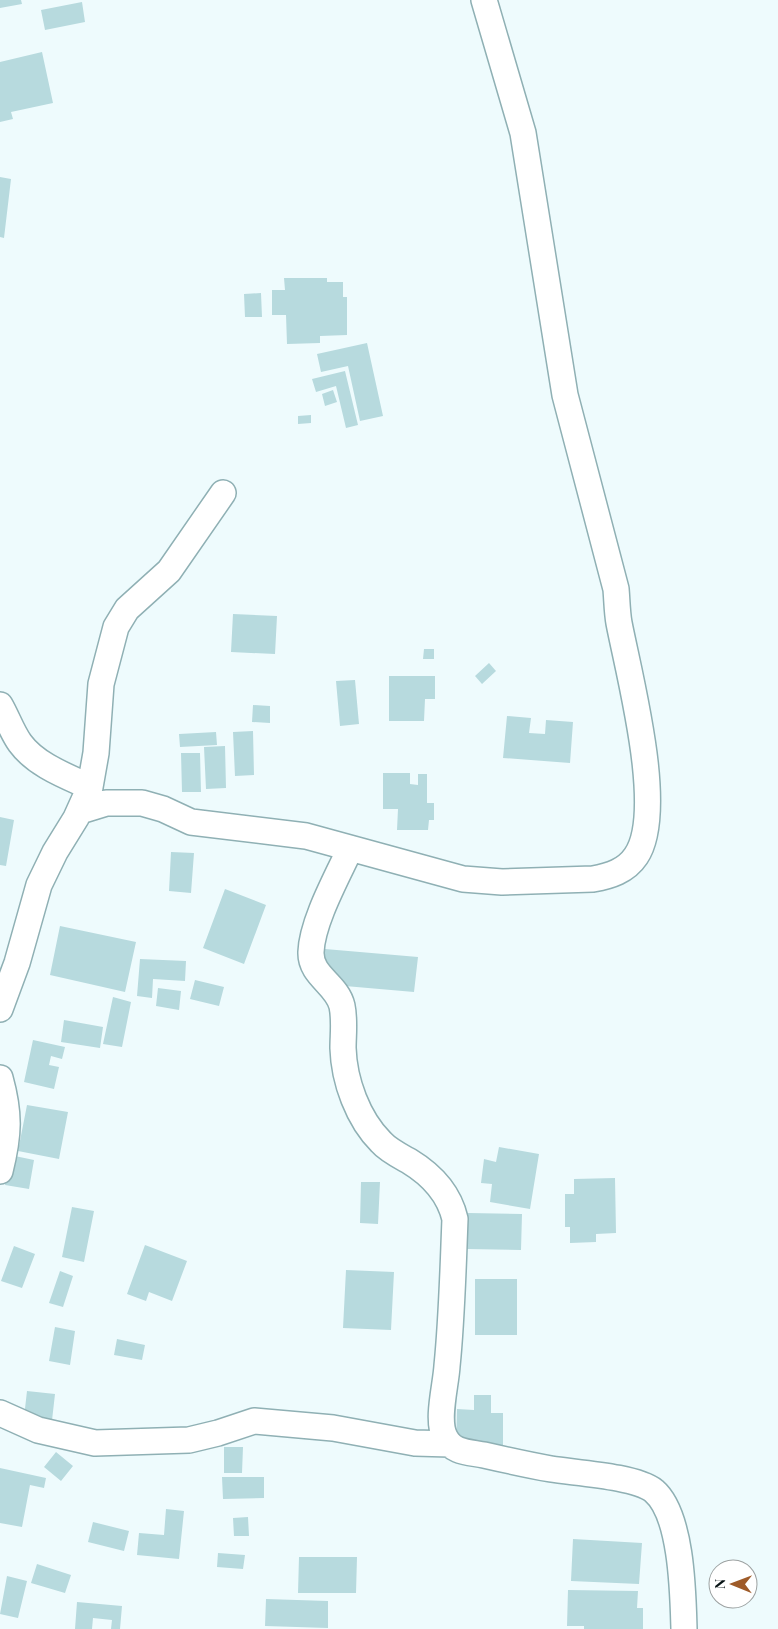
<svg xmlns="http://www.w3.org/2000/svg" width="778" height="1629" viewBox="0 0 778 1629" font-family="'Playfair Display',serif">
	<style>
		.building { fill: #b7dade }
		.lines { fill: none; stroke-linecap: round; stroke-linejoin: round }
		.minor-casing { stroke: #8fb0b4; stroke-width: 28 }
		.minor { stroke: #fff; stroke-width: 25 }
	</style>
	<rect width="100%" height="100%" fill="#eefbfd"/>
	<!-- building -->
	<path class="building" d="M0,0h21l1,4 -22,4z
		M82,2l3,20 -40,8 -4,-20z
		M42,52l11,51 -42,9 2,7 -13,3v-60z
		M0,177l11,2 -7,59 -4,-1z
		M284,278h43v4h16v15h4v38l-27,1v7l-33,1 -1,-29h-14v-25h13z
		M261,293l1,24h-17l-1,-23z
		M367,343l16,73 -23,5 -12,-55 -27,6 -4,-18z
		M345,371l13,54 -12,3 -10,-42 -20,6 -4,-13z
		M333,390l4,12 -12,4 -3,-12z
		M311,415v8l-13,1v-8z
		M233,614l44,2 -2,38 -44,-2z
		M424,649h10v10h-11z
		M489,663l7,8 -14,13 -7,-8z
		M389,676h46v23h-10l-1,22h-35z
		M355,680l4,44 -19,2 -4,-45z
		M253,705l17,1v17l-18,-1z
		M507,716l24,2 -2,15 16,1 1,-14 27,2 -3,41 -67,-5z
		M253,731l1,44 -19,1 -2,-44z
		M216,732l1,13 -37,2 -1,-13z
		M225,746l1,42 -20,1 -2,-42z
		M181,753h19l1,39h-19z
		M383,773h27v11l8,1v-11h9v29h7v17h-5l-1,10h-31l1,-21h-15z
		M0,817l14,3 -8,46 -6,-1z
		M171,852l23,1 -3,40 -22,-2z
		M225,889l41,16 -22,59 -41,-16z
		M60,926l76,16 -11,50 -75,-17z
		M325,949l93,8 -4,35 -92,-8z
		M140,959l46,2 -1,20 -32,-2 -1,19 -15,-2z
		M195,980l29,7 -5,19 -29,-7z
		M158,988l23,3 -2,19 -23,-4z
		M113,997l18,5 -9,45 -19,-3z
		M64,1020l39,7 -3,21 -39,-6z
		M33,1040l32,7 -3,12 -11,-3 -2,9 10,2 -5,22 -30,-7z
		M27,1105l41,7 -9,47 -41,-8z
		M499,1147l40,7 -9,55 -40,-7 2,-18 -11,-1 3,-24 12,3z
		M10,1155l24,5 -5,29 -24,-4z
		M615,1178l1,55 -20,1v8l-26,1v-16h-5v-33h9v-15z
		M361,1182h19l-2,42 -18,-1z
		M72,1207l22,4 -10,51 -22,-5z
		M468,1213l54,1 -1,36 -54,-1z
		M145,1245l42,16 -15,40 -23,-9 -3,9 -19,-7z
		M14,1246l21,8 -13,34 -21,-7z
		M346,1270l48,2 -3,58 -48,-2z
		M60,1271l13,5 -10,31 -14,-4z
		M475,1279h42v56h-42z
		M55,1327l20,4 -5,34 -21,-4z
		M117,1339l28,6 -3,15 -28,-5z
		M27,1391l28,3 -5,44 -28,-3z
		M474,1395h17v18h12v46l-47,-9 1,-41 17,1z
		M224,1447h19l-1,26h-18z
		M56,1452l17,14 -12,15 -17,-14z
		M0,1468l46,10 -2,10 -14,-3 -8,42 -22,-4z
		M222,1477h42v21l-41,1z
		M166,1509l18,2 -5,48 -42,-4 2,-22 25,2z
		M248,1517l1,19h-15l-1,-18z
		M93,1522l36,9 -5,20 -36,-9z
		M573,1539l69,4 -3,41 -68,-3z
		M218,1553l27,2 -2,14 -26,-2z
		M299,1557h58l-1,36h-58z
		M37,1564l34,11 -6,18 -34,-10z
		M7,1576l20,5 -9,37 -18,-4z
		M568,1590l70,1 -1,17h6v21h-59v-3h-17z
		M266,1599l62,2v27l-63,-2z
		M77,1602l45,4 -2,23h-9l1,-9 -19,-2 -1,11h-17z"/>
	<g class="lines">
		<!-- minor casing -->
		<g class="minor-casing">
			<path id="minor" d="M0,705c7,12 12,27 20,38 16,22 46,33 70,44
				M80,811l26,-8h36l21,6 28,13 115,14 157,43 39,3 91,-3c17,-3 33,-8 43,-23 30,-44 -7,-181 -17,-233 -2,-11 -2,-23 -3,-34l-51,-194 -42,-262 -39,-133
				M350,849c-13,28 -38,73 -39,103 -1,24 26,32 31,54 3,14 1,29 1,42 1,33 15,71 38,94 7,8 19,14 28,19 23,14 40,32 46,58 -2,49 -3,98 -8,147 -1,19 -11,54 -2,71 7,16 25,15 39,18 22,5 44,10 67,14 24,4 84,7 103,22 28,24 29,103 30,138
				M0,1009l17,-46 22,-78 16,-33 21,-34 14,-31 6,-34 5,-69 15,-57 11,-18 42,-38 54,-78
				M0,1078c10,36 9,57 0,93
				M0,1413l38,17 57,13 94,-3 29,-7 36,-12 79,7 82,15 35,1"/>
		</g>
		<!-- minor -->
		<use href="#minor" class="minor"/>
	</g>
	<!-- north arrow -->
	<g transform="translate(733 1584) rotate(271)"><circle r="24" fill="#ffffff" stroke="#9ca1a1"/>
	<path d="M0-4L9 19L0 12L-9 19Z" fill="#9e5b29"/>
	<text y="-8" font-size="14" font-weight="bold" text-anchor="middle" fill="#071315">N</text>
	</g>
</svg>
